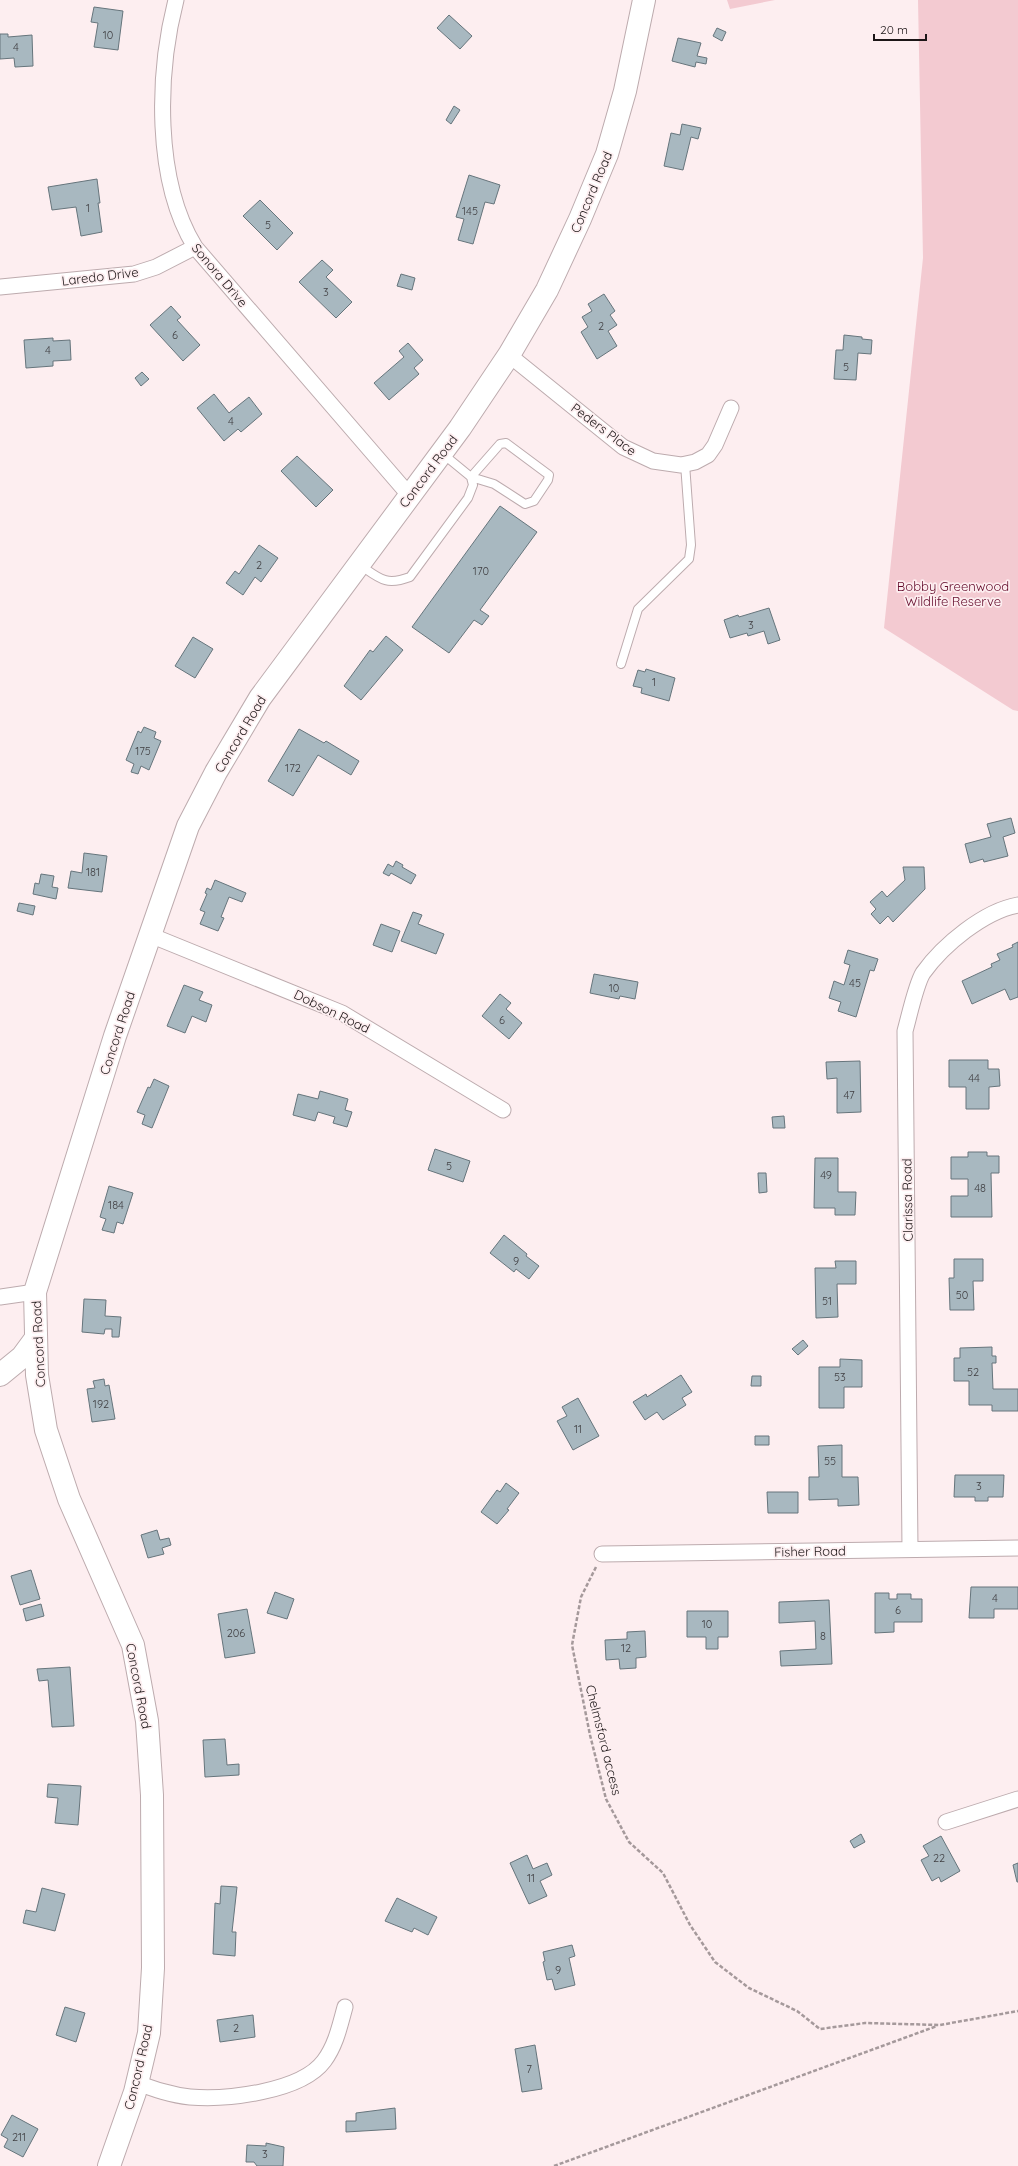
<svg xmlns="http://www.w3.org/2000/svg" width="1018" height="2166" viewBox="0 0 1018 2166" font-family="Quicksand,sans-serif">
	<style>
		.green { fill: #f3cad1 }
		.building { fill: #a8b8c0; stroke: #66757c }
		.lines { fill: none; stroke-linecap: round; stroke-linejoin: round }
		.lane-casing { stroke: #bdabae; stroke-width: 10 }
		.street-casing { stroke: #bdabae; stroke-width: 17 }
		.secondary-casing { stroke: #bdabae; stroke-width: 24 }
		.path { stroke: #a5999b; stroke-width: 2.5; stroke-dasharray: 4 2; stroke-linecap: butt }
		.lane { stroke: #fff; stroke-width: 8 }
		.street { stroke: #fff; stroke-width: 15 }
		.secondary { stroke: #fff; stroke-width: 22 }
		.labels { text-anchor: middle; stroke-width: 3.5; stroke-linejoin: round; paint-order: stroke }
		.number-label { font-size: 11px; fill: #3f3e41 }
		.street-label { font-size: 13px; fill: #1c1617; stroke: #fdeef0 }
		.park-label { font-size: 13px; fill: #620929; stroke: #fdeef0 }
	</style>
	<rect width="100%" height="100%" fill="#fdeef0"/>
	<!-- green -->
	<path class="green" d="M727,0h48l-45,9z
		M918,0h100v711l-5,-1 -129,-82 39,-370z"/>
	<!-- building -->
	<path class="building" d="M94,7l29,4 -5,39 -24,-3 4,-24 -7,-1z
		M449,15l23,21 -12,13 -23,-21z
		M717,28l9,4 -4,9 -9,-5z
		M0,34h8v3l24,-2 1,31 -18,1 -1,-9 -14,1z
		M678,38l23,5 -4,13 10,2 -1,6 -10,-2 -1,5 -23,-6z
		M454,106l6,4 -9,14 -5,-4z
		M682,124l19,4 -3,11 -7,-2 -8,33 -19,-4 7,-33 9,2z
		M469,175l31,10 -6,19 -9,-2 -12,42 -15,-4 6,-21 -8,-2z
		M97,179l3,24h-2l4,29 -21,4 -5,-29 -24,3 -4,-23z
		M260,200l33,33 -16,17 -34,-34z
		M322,260l11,10 -7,7 26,25 -16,16 -37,-36z
		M401,274l14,4 -3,12 -15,-4z
		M604,294l11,17 -5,4 7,10 -9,6 9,15 -20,13 -16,-27 7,-5 -6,-10 10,-6 -4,-7z
		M171,306l10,11 -4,3 23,25 -17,16 -33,-36z
		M844,335l18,2v2l10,1 -1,14 -13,-1 -2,27 -22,-1 2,-29h7z
		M53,338v3l17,-1 1,20 -18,1v5l-27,2 -2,-28z
		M408,343l15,17 -9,8 5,6 -30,26 -15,-17 30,-26 -5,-6z
		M142,372l7,7 -8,7 -6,-8z
		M214,394l15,19 20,-16 13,17 -21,18 -3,-3 -14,12 -27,-33z
		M297,456l36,34 -17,17 -35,-36z
		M500,506l37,26 -57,78 9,6 -7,9 -8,-5 -25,33 -37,-26z
		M259,545l19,13 -17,24 -6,-5 -12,18 -17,-12 9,-12 4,3z
		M769,608l11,32 -12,4 -4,-13 -16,5 -1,-3 -17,5 -6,-18 14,-5 1,2z
		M386,636l17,14 -42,50 -17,-14 26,-36 3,2z
		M193,637l20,12 -18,29 -20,-12z
		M646,669l29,9 -6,23 -28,-8 1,-5 -9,-2 5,-16 7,2z
		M144,727l12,5 -2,6 7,3 -12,29 -8,-4 -3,8 -7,-2 3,-8 -8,-4 12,-29 3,2z
		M299,729l25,14 2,-2 33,20 -8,14 -33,-20 -25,41 -25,-15z
		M1011,818l4,15 -12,4 5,19 -24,6 -1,-3 -13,4 -5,-19 26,-7 -4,-13z
		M84,853l23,3 -5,36 -34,-4 3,-17 11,2z
		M396,861l7,4 -1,2 14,8 -5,9 -20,-11 -2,3 -6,-3 5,-9 5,3z
		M903,867h21l1,22 -32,33 -5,-6 -8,8 -9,-10 5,-5 -6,-7 12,-11 5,6 18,-17z
		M41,874l13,2 -2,11 6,1 -2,11 -23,-5 2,-11 4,1z
		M215,880l31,13 -4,9 -13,-5 -8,20 3,1 -6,13 -18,-7 5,-12 -5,-2 7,-16 -2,-1 2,-5 4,2z
		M19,903l16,3 -2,9 -16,-4z
		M413,912l9,3 -4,9 26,10 -8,20 -35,-13z
		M381,924l19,7 -8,21 -19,-7z
		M1018,942v55l-8,3 -5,-11 -33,15 -10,-23 30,-14 -1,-3 9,-4 -3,-6 16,-7 -1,-2z
		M848,950l30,9 -4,12 -4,-1 -14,47 -18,-6 3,-9 -12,-4 5,-17 10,4 6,-20 -6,-2z
		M594,974l44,8 -3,17 -15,-3 -1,3 -29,-6z
		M184,985l19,7 -4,8 13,5 -6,17 -14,-6 -7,17 -18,-7z
		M500,994l11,9 -5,6 16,14 -13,16 -27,-23z
		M949,1060h39v9h11l1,17 -11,1v22h-23v-22h-17z
		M860,1061l1,51 -24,1v-35l-10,1 -1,-17z
		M154,1079l15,7 -17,42 -10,-4 3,-9 -8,-3 11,-25 2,1z
		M320,1091l28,8 -3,11 7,2 -5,15 -14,-4 2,-6 -17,-5 -3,9 -22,-6 5,-21 20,5z
		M784,1116l1,12h-12l-1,-11z
		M435,1149l35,12 -7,21 -35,-12z
		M968,1152h19v4h12v17h-8l1,44h-41v-21h17v-17h-17v-22h17z
		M815,1158h23v34h18l-1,23h-20v-7h-21z
		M758,1173h8l1,19 -8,1z
		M109,1186l24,7 -10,31 -6,-2 -3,11 -12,-3 4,-11 -6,-2z
		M504,1235l23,19 -1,2 13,10 -10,13 -13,-10 -2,3 -24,-19z
		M954,1259h29v22h-10l1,29h-24l-1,-32h5z
		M835,1261h21v23h-19l1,33 -22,1 -1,-50h21z
		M84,1299l22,1 -1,16 16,1 -2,20h-7v-8h-7l-1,5 -22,-2z
		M803,1340l5,6 -10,9 -6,-6z
		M992,1347v9h4v7h-4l1,26h25v22h-26v-6h-23v-24h-15v-23h6v-10z
		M840,1359l22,1v27h-18v21h-25v-41h21z
		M681,1375l11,17 -10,6 4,7 -23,15 -6,-8 -12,8 -12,-18 13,-8 1,3z
		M752,1376h9v10h-10z
		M104,1379l1,7 4,-1 6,34 -23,3 -5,-33 8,-1 -2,-7z
		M578,1398l21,38 -26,14 -16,-29 10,-5 -5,-9z
		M755,1436h14v9h-14z
		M842,1445v32h16l1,28 -21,1v-7l-29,1v-23h10l-1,-31z
		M955,1475h49l-1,22h-15v4h-13v-4h-21z
		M506,1483l13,10 -12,16 2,1 -12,14 -16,-12 16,-22 3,2z
		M767,1492h31v21h-30z
		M157,1530l3,10 9,-2 2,7 -9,3 2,6 -16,4 -7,-23z
		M31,1570l9,29 -20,6 -9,-29z
		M971,1587h47v22h-24v9h-25z
		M275,1592l19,7 -7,20 -20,-6z
		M875,1593h14v6h8v-5h14v5h11v23h-28v10l-19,1z
		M829,1600l3,64 -51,2 -1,-15 36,-2 -1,-28 -36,2v-21z
		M41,1604l3,12 -18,5 -3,-12z
		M247,1609l8,44 -30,5 -7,-44z
		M687,1611h41v26h-10v12h-12v-12h-19z
		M645,1631l1,26 -10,1v10l-16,1 -1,-10 -13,1 -1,-20 22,-1v-7z
		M70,1667l4,59 -22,1 -4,-47 -9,1 -2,-12z
		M225,1739l2,26 12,-1v11l-34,2 -2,-37z
		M48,1784l33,2 -3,39 -23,-2 3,-25 -11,-1z
		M861,1834l4,8 -11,6 -4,-7z
		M941,1836l19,35 -19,11 -2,-5 -7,4 -11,-21 8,-4 -6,-10z
		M527,1855l6,14 14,-6 5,12 -12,6 7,15 -18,8 -19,-41z
		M1018,1863v19h-1l-4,-17z
		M221,1886l16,1 -5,45h4l-1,24 -22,-2 2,-51 5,1z
		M42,1888l23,6 -10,37 -32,-8 3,-13 10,2z
		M397,1898l40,19 -9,18 -14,-7 -2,4 -27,-11z
		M572,1945l3,11 -6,2 6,27 -20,5 -3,-11 -5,1 -4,-18 2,-1 -2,-9z
		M65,2007l20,6 -9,29 -20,-7z
		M253,2015l2,22 -35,5 -3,-22z
		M535,2045l7,44 -20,3 -7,-43z
		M395,2108l1,21 -50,3v-11h10v-8z
		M12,2115l26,14 -15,28 -19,-10 4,-8 -7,-4z
		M266,2143l18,4 -1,19h-26l-3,-4h-8l1,-17 19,1z"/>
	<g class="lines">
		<!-- lane casing -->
		<g class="lane-casing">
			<path id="lane" d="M506,443l43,32 -1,5 -14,21 -9,3 -31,-20 -23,-7 29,-33z
				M360,565c20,14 26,21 50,12l58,-79 5,-13 -2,-8 -28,-23
				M621,664l17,-55 51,-50 2,-14 -6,-81"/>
		</g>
		<!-- street casing -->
		<g class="street-casing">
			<path id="street" d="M176,0c-19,74 -22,180 19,247l215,249
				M0,287l134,-13 22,-7 39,-20
				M509,355l114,92 30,14 28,4 14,-3 13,-7 7,-10 16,-37
				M150,935l192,78 161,97
				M0,1297l35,-5
				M910,1549l-5,-518c4,-14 11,-47 18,-58 20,-28 61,-62 95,-68
				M602,1554l416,-6
				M946,1822l72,-23
				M137,2083c17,6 34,12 53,14 36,3 111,-5 134,-36 12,-16 16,-36 21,-54"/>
		</g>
		<!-- secondary casing -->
		<g class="secondary-casing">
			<path id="secondary" d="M0,1375l22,-18 14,-19
				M109,2166l26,-74 14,-59 4,-65 -1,-173 -5,-74 -14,-76 -64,-146 -23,-69 -9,-55 -2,-83 80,-256 73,-210 28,-54 44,-74 200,-270 49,-73 38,-65 33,-71 27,-65 18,-63 19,-91"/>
		</g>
		<!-- path -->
		<path class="path" d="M596,1567l-15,30 -9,48 18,90 16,64 23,43 34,31 27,52 25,37 34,26 48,23 23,18 45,-6 75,2 78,-14
			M554,2166l383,-140"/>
		<!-- lane -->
		<use href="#lane" class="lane"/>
		<!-- street -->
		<use href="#street" class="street"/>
		<!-- secondary -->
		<use href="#secondary" class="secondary"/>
	</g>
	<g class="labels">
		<!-- number labels -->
		<g class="number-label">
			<text x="108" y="39">10</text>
			<text x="16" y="51">4</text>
			<text x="88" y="212">1</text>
			<text x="470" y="215">145</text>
			<text x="268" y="229">5</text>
			<text x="326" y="296">3</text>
			<text x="601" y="330">2</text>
			<text x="175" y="339">6</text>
			<text x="48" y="354">4</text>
			<text x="846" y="371">5</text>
			<text x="231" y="425">4</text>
			<text x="259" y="569">2</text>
			<text x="481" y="575">170</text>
			<text x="751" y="629">3</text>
			<text x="654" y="686">1</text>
			<text x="143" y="755">175</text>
			<text x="293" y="772">172</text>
			<text x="93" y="876">181</text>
			<text x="855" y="987">45</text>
			<text x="614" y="992">10</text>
			<text x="502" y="1024">6</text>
			<text x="974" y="1082">44</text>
			<text x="849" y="1099">47</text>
			<text x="449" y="1170">5</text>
			<text x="826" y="1179">49</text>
			<text x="980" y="1192">48</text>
			<text x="116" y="1209">184</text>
			<text x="516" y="1265">9</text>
			<text x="962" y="1299">50</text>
			<text x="827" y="1305">51</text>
			<text x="973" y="1376">52</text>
			<text x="840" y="1381">53</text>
			<text x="101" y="1408">192</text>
			<text x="578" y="1433">11</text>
			<text x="830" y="1465">55</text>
			<text x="979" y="1490">3</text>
			<text x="995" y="1602">4</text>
			<text x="898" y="1614">6</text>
			<text x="707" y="1628">10</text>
			<text x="236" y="1637">206</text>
			<text x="823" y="1640">8</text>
			<text x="626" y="1652">12</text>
			<text x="939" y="1862">22</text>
			<text x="531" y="1882">11</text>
			<text x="558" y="1974">9</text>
			<text x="236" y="2032">2</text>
			<text x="529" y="2073">7</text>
			<text x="19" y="2141">211</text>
			<text x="265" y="2158">3</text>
		</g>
		<!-- street labels -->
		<g class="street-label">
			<text transform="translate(591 192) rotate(-67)" y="5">Concord Road</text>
			<text transform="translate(220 275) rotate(50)" y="5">Sonora Drive</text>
			<text transform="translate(100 276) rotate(-7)" y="5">Laredo Drive</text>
			<text transform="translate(604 429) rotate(37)" y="5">Peders Place</text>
			<text transform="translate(428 471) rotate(-53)" y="5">Concord Road</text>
			<text transform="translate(240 734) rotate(-59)" y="5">Concord Road</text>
			<text transform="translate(332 1011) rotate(26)" y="5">Dobson Road</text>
			<text transform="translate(117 1033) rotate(-72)" y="5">Concord Road</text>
			<text transform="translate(907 1200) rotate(-91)" y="5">Clarissa Road</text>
			<text transform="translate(38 1344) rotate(-93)" y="5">Concord Road</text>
			<text transform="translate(810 1551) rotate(-1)" y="5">Fisher Road</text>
			<text transform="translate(139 1686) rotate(79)" y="5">Concord Road</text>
			<text transform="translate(604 1740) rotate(76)" y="5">Chelmsford access</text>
			<text transform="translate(138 2067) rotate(-77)" y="5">Concord Road</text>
		</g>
		<!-- park labels -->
		<g class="park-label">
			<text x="953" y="591">Bobby Greenwood<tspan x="953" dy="15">Wildlife Reserve</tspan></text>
		</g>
	</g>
	<!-- scale -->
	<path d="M874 34v6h52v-6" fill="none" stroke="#1c1617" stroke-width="2"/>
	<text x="880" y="34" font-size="12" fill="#1c1617" stroke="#fdeef0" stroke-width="3" paint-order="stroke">20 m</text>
</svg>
